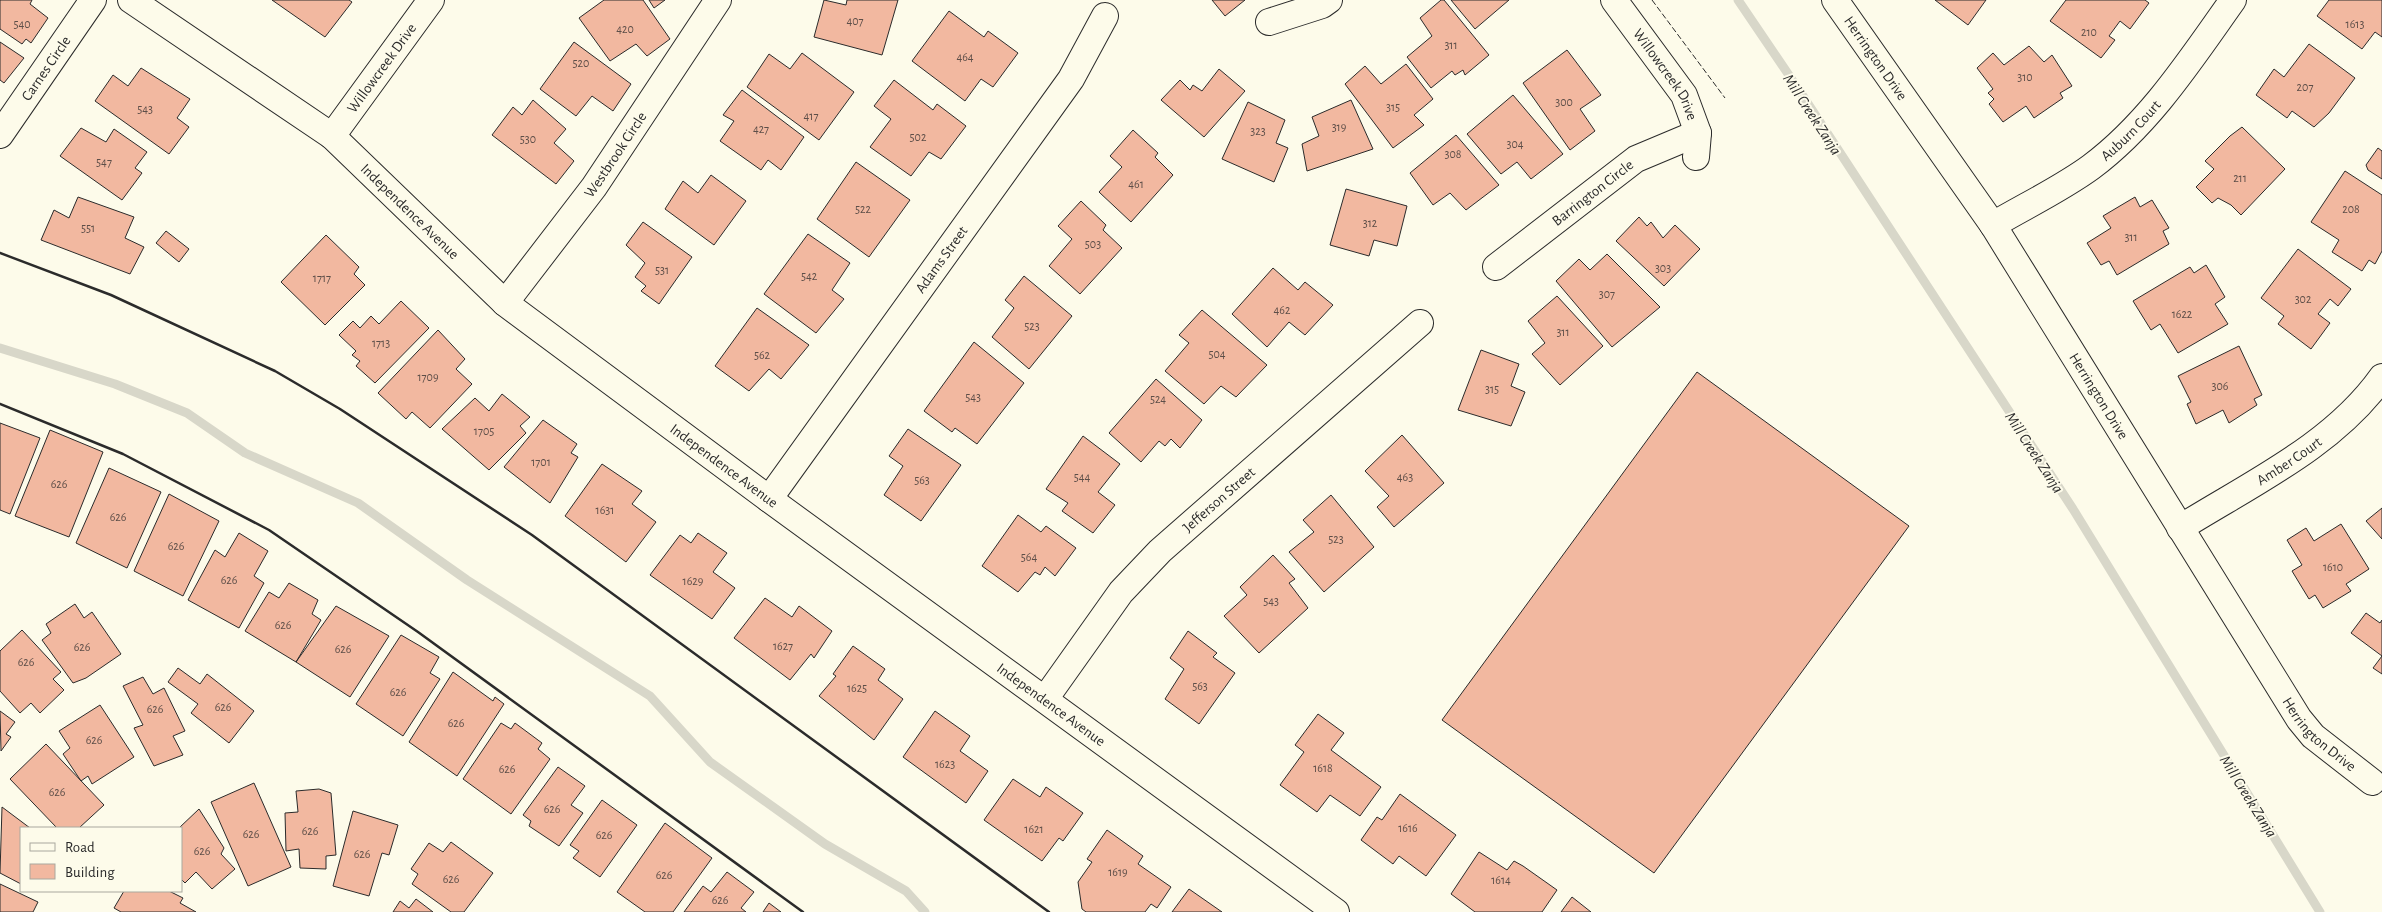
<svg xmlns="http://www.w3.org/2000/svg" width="2382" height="912" viewBox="0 0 2382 912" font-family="'Alegreya Sans',sans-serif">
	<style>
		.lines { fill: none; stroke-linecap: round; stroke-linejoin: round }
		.stream { stroke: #d8d7c9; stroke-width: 9 }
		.building { fill: #f2b8a0; stroke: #2b2b2b }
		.minor-casing { stroke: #2b2b2b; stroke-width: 28 }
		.minor { stroke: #fdfbea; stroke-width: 26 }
		.fence { stroke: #2b2b2b; stroke-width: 1; stroke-dasharray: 6 2.5; stroke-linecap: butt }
		.wall { stroke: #2b2b2b; stroke-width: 2.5 }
		.labels { text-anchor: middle; stroke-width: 4; stroke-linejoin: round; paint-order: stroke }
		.number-label { font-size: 12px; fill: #5d4e48 }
		.street-label { font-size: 15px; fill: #2b2b2b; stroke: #fdfbea }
		.water-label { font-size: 16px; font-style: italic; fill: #2b2b2b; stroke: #fdfbea }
	</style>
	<rect width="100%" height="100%" fill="#fdfbea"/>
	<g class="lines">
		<!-- stream -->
		<path class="stream" d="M1738,0l63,93 272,416 247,403
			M0,348l115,36 72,29 58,40 113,50 109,77 183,116 60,66 115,82 81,47 19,21"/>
	</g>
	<!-- building -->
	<path class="building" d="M0,0h32l-2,4 18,14 -17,25 -5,-4 -4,5 -22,-15z
		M272,0h77l3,2 -27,35z
		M604,0h39l27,39 -23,17 -11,-12 -26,17 -31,-43z
		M649,0h16l-11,8z
		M824,0l22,5 1,-5h51l-16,55 -68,-18z
		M1212,0h33l-20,16z
		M1441,0h3l45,55 -24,20 -2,-5 -8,5 -3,-4 -21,17 -24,-31 25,-21 -12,-18z
		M1451,0h58l-34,29z
		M1935,0h51l-18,25z
		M2066,0h79l4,3 -19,26 -10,-8 -11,15 6,4 -14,18 -51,-37z
		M2329,0h53v37l-7,-5 -13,17 -45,-33z
		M949,11l35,26 4,-6 30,22 -25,34 -12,-8 -16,22 -53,-40z
		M0,42l24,16 -20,25 -4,-3z
		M574,42l57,42 -18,27 -21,-15 -16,20 -36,-27z
		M2309,44l46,34 -26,35 -15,14 -22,-16 -5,7 -31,-23 18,-26 10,8z
		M2029,46l15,16 8,-7 20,31 -12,7 3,5 -29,20 -8,-12 -23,16 -14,-18 5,-5 -6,-6 5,-4 -16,-21 16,-15 11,12z
		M1567,50l34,45 -21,14 15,22 -25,19 -47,-67z
		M802,53l52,39 -35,48 -72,-53 22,-33 21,15z
		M1406,64l27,35 -19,16 10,10 -31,23 -48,-64 20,-18 16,18z
		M141,68l49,31 -13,19 12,9 -20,27 -74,-53 18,-26 15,11z
		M1219,69l26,22 -41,46 -43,-37 19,-20 10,10 3,-5 9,6z
		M894,80l39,30 4,-6 29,22 -25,33 -12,-7 -18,24 -41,-29 21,-28 -17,-13z
		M742,90l62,47 -23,33 -13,-10 -7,10 -41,-29 14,-20 -11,-6z
		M1513,95l50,59 -32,25 -14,-17 -16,12 -34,-40z
		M533,100l33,29 -12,14 20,18 -18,23 -64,-49 21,-28 9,8z
		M1351,100l22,49 -66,22 -5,-27 17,-8 -7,-19z
		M1248,102l37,18 -9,23 12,5 -14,34 -52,-23z
		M2242,127l43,42 -44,46 -10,-10 -13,-7 -6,5 -16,-16 18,-18 -9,-8 25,-25z
		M81,128l25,14 8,-13 33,23 -12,16 7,5 -20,27 -62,-44z
		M1133,130l25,23 -3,4 18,18 -42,47 -32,-30 23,-25 -12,-11z
		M1456,135l43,50 -33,25 -16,-17 -17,12 -23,-32z
		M2378,148l4,3v28l-14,-9 -2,-5z
		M856,162l54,38 -41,57 -52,-38z
		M2345,171l37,24v56l-7,13 -6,-4 -7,11 -30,-19 7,-12 -28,-18z
		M711,175l35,26 -32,44 -49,-36 18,-28 15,12z
		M1346,189l61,17 -10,40 -23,-6 -5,16 -39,-11z
		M78,197l56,20 -9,21 19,9 -14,27 -89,-34 13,-30 15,8z
		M2135,197l5,10 12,-7 17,28 -6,3 6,13 -52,31 -8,-14 -8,4 -14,-22 24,-15 -8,-12z
		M1081,201l25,24 -3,5 19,18 -42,46 -31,-28 23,-27 -14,-13z
		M1639,217l8,9 4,-4 12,16 12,-13 25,24 -36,37 -48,-45z
		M643,222l49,35 -33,47 -18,-13 5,-5 -11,-9 10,-14 -19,-18z
		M166,231l23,18 -10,13 -23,-19z
		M808,234l42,29 -18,27 12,9 -28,34 -52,-39z
		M326,235l33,32 -5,7 11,11 -40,40 -44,-43z
		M2298,249l53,40 -13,17 -8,-7 -12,15 12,9 -19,26 -33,-25 6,-8 -23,-18z
		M1607,254l53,53 -48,40 -56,-66 23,-22 11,11z
		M2206,265l19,32 -10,7 13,20 -50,29 -18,-29 -9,6 -18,-29 57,-34 4,6z
		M1273,268l25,22 7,-8 28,23 -28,30 -16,-13 -22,25 -35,-33z
		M1024,276l48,40 -43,53 -37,-32 22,-29 -9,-8z
		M1557,296l46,50 -43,39 -28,-31 13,-11 -17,-22z
		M401,301l28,27 -54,55 -19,-17 4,-5 -8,-6 4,-4 -17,-16 14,-14 7,7 11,-12 8,8z
		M757,308l52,37 -28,34 -12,-10 -20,22 -34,-25z
		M1202,310l65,55 -31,32 -15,-11 -17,18 -39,-33 24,-28 -10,-8z
		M438,330l27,29 -9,10 16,15 -42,44 -18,-16 -6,7 -28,-26z
		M974,342l50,41 -47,61 -22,-16 -3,4 -28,-21z
		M2239,346l23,49 -8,4 3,6 -28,18 -6,-13 -27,14 -9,-20 4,-2 -13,-26z
		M1481,350l38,14 -8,22 14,6 -14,34 -53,-16z
		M1697,372l212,154 -255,347 -212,-153z
		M1156,379l46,41 -22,28 -9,-9 -6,7 -6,-5 -18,21 -32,-29z
		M502,394l28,23 -10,9 6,7 -37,37 -47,-41 33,-31 14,13z
		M543,420l34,24 -6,9 7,4 -28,46 -46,-36z
		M0,423l40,15 -30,76 -10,-4z
		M908,429l53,36 -40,56 -37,-26 19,-29 -14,-10z
		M50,430l53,22 -34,85 -54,-21z
		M1402,435l42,48 -50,44 -17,-20 12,-11 -24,-25z
		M1083,436l37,28 -22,28 17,13 -22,28 -31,-22 6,-8 -22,-14z
		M602,464l40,27 -10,13 24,18 -30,40 -61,-46z
		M109,468l52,24 -34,76 -51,-25z
		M169,494l50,27 -36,75 -49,-25z
		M1331,495l43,52 -50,45 -35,-40 25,-20 -11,-12z
		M2382,508v31l-16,-18z
		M1018,515l23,17 5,-6 30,22 -21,28 -10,-9 -5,8 -5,-3 -17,20 -36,-26z
		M2341,524l28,45 -23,15 5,7 -28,17 -8,-13 -6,4 -17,-28 10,-6 -15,-25 19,-12 8,13z
		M239,533l29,18 -14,25 10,7 -25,45 -51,-28 27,-50 10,7z
		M698,533l29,20 -14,19 22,16 -23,31 -62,-44 30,-40 11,8z
		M1273,555l22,24 -6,4 19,25 -49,45 -35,-37 23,-21 -7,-8z
		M289,583l29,17 -6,14 9,6 -25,42 -51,-31 24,-39 10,6z
		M765,598l27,19 7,-11 33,25 -18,27 -3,-4 -21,26 -56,-42z
		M75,604l9,14 8,-6 29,42 -35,24 -13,5 -31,-43 9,-7 -5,-9z
		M336,606l53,30 -39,61 -54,-35z
		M2366,613l14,10 2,-3v54l-9,-6 9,-12 -31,-23z
		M22,630l39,42 -8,7 11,11 -24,23 -9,-10 -11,10 -20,-22v-40z
		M1188,631l29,22 -4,4 22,16 -36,51 -34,-25 19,-30 -14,-11z
		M401,635l38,22 -9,16 10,6 -37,57 -47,-32z
		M853,646l32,23 -7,11 25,19 -29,41 -55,-44 17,-20 -3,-2z
		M178,668l22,16 7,-10 47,37 -25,32 -38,-30 7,-9 -30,-22z
		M453,672l40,29 2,-4 9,7 -47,72 -48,-34z
		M143,677l10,17 11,-6 21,43 -12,5 10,19 -29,11 -20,-38 9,-3 -20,-39z
		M100,705l34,52 -42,27 -4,-8 -7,5 -18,-27 7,-6 -11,-17z
		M0,711l15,11 -9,12 5,3 -10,14z
		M935,711l35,25 -10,15 28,20 -22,32 -63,-46z
		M1318,714l26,19 -13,17 50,37 -21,29 -30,-21 -13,17 -37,-27 24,-33 -9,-7z
		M501,723l10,6 4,-6 27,20 -4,6 12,10 -39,55 -48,-35z
		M46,744l58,61 -25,23h-22l-47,-49z
		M558,767l27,19 -14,19 12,8 -24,33 -30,-20 2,-5 -8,-6z
		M1013,779l27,18 6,-10 37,26 -20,28 -4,-3 -17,23 -58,-41z
		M254,783l37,84 -43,19 -37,-84z
		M319,789l12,4 5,62 -10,1v13l-26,-1 -1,-19 -13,2 -1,-38 13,-1 -2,-21z
		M1400,794l56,41 -30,41 -27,-20 -6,8 -32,-24 16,-23 5,3z
		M602,800l35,25 -37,52 -27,-19 6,-7 -9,-6z
		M2,807l28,21h-9v56l-21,-11z
		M199,809l25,39 -3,6 14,15 -23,20 -16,-17 -11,11 -4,-4v-51h-2z
		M353,811l45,14 -9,30 -7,-2 -13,43 -36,-10z
		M665,823l47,35 -39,54h-28l-28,-20z
		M1107,830l36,26 -5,8 33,23 -14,21 -6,-4 -6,8h-59l-4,-3 -4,-27 14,-20 -5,-3z
		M451,842l42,31 -29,39h-13l-39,-28 6,-10 -7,-5 18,-26 14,9z
		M1479,852l28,18 7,-9 9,5 34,24 -15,22h-67l-24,-18z
		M727,872l27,20 -13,16 5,4h-62l19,-26 8,6z
		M0,884l38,18 -5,10h-33z
		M1189,889l33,23h-50z
		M124,891h45l14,7 -3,5 16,9h-75l-7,-4z
		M1572,897l19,15h-30z
		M416,899l17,13h-40l7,-11 9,7z
		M769,903l12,9h-18z"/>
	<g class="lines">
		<!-- minor casing -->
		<g class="minor-casing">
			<g id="minor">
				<path id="s1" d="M131,0l201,136 173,167 264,196 567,413"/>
				<path id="s2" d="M1614,0l70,95 14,38 -2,24"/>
				<path id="s3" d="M1835,0l158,225 306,494 14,17 59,46"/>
				<path d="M1269,22l53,-17 7,-5"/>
				<path id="s4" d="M0,135l93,-135"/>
				<path id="s5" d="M332,136l99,-136"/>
				<path id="s6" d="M1993,225c32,-19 68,-36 98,-58 59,-44 100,-108 142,-167"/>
				<path id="s7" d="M1496,267l140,-108 62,-26"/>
				<path id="s8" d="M505,303l89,-116 124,-187"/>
				<path id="s9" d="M769,499l302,-420 34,-63"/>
				<path id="s10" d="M2180,528c70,-44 153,-82 202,-151"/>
				<path id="s11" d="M1045,699l76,-107 39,-41 260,-228"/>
			</g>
		</g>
		<!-- minor -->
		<use href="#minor" class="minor"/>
		<!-- fence -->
		<path class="fence" d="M1652,0l73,98"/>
		<!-- wall -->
		<path class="wall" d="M0,253l111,42 164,76 65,38 192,126 517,377
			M0,404l123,50 146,76 149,102 385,280"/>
	</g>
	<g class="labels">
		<!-- number labels -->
		<g class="number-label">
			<text x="855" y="25">407</text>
			<text x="22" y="28">540</text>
			<text x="2355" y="28">1613</text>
			<text x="625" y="33">420</text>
			<text x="2089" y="36">210</text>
			<text x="1451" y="49">311</text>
			<text x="965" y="61">464</text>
			<text x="581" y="67">520</text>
			<text x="2025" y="81">310</text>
			<text x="2305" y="91">207</text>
			<text x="1564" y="106">300</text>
			<text x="1393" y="111">315</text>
			<text x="145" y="113">543</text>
			<text x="811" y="120">417</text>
			<text x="1339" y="131">319</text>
			<text x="761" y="133">427</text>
			<text x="1258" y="135">323</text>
			<text x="918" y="141">502</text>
			<text x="528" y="143">530</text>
			<text x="1515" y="148">304</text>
			<text x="1453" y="158">308</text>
			<text x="104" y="166">547</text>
			<text x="2240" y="182">211</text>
			<text x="1136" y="188">461</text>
			<text x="863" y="213">522</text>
			<text x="2351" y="213">208</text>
			<text x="1370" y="227">312</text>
			<text x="88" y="232">551</text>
			<text x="2131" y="241">311</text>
			<text x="1093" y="248">503</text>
			<text x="1663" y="272">303</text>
			<text x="662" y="274">531</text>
			<text x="809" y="280">542</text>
			<text x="322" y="282">1717</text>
			<text x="1607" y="298">307</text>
			<text x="2303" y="303">302</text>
			<text x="1282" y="314">462</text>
			<text x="2182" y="318">1622</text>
			<text x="1032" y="330">523</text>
			<text x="1563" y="336">311</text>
			<text x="381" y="347">1713</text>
			<text x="1217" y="358">504</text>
			<text x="762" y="359">562</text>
			<text x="428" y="381">1709</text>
			<text x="2220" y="390">306</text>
			<text x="1492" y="393">315</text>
			<text x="973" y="401">543</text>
			<text x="1158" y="403">524</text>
			<text x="484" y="435">1705</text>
			<text x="541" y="466">1701</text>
			<text x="1082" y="481">544</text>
			<text x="1405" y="481">463</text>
			<text x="922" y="484">563</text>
			<text x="59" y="488">626</text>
			<text x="605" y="514">1631</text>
			<text x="118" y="521">626</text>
			<text x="1336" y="543">523</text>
			<text x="176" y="550">626</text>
			<text x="1029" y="561">564</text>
			<text x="2333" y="571">1610</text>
			<text x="229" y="584">626</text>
			<text x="693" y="585">1629</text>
			<text x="1271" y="605">543</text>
			<text x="283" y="629">626</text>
			<text x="783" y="650">1627</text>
			<text x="82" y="651">626</text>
			<text x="343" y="653">626</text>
			<text x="26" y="666">626</text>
			<text x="1200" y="690">563</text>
			<text x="857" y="692">1625</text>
			<text x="398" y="696">626</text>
			<text x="223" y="711">626</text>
			<text x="155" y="713">626</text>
			<text x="456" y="727">626</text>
			<text x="94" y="744">626</text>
			<text x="945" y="768">1623</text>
			<text x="1323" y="772">1618</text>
			<text x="507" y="773">626</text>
			<text x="57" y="796">626</text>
			<text x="552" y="813">626</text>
			<text x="1408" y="832">1616</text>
			<text x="1034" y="833">1621</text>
			<text x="310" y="835">626</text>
			<text x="251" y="838">626</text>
			<text x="604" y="839">626</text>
			<text x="202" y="855">626</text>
			<text x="362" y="858">626</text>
			<text x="1118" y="876">1619</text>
			<text x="664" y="879">626</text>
			<text x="451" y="883">626</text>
			<text x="1501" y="884">1614</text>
			<text x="720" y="904">626</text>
		</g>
		<!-- street labels -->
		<g class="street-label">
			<text dy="5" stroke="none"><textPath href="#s3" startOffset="71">Herrington Drive</textPath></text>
			<text dy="5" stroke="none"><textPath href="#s4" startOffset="81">Carnes Circle</textPath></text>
			<text dy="5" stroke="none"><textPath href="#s5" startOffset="84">Willowcreek Drive</textPath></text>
			<text dy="5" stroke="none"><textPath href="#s2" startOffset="91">Willowcreek Drive</textPath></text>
			<text dy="5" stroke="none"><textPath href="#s6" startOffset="168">Auburn Court</textPath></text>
			<text dy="5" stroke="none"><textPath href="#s8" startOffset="185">Westbrook Circle</textPath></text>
			<text dy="5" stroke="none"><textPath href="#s7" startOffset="122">Barrington Circle</textPath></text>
			<text dy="5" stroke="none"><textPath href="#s1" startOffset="351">Independence Avenue</textPath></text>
			<text dy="5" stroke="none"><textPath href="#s9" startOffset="295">Adams Street</textPath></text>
			<text dy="5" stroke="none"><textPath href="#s3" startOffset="476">Herrington Drive</textPath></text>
			<text dy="5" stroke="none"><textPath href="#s10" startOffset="128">Amber Court</textPath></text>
			<text dy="5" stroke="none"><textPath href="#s1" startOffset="756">Independence Avenue</textPath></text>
			<text dy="5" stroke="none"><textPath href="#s11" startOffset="266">Jefferson Street</textPath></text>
			<text dy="5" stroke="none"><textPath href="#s1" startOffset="1161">Independence Avenue</textPath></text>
			<text dy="5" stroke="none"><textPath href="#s3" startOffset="881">Herrington Drive</textPath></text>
		</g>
		<!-- water labels -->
		<g class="water-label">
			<text transform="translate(1813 114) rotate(57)" y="6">Mill Creek Zanja</text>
			<text transform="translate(2035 452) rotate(57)" y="6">Mill Creek Zanja</text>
			<text transform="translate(2249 796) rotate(58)" y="6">Mill Creek Zanja</text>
		</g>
	</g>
	<!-- legend -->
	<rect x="20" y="827" width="162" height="65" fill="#fdfbea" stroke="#a9a89e"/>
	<rect x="30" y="843" width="25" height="8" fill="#fdfbea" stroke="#a9a89e"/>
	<text x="65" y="852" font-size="15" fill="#2b2b2b">Road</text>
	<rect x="30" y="864" width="25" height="15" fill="#f2b8a0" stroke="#a9a89e"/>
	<text x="65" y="877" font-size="15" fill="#2b2b2b">Building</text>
</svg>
